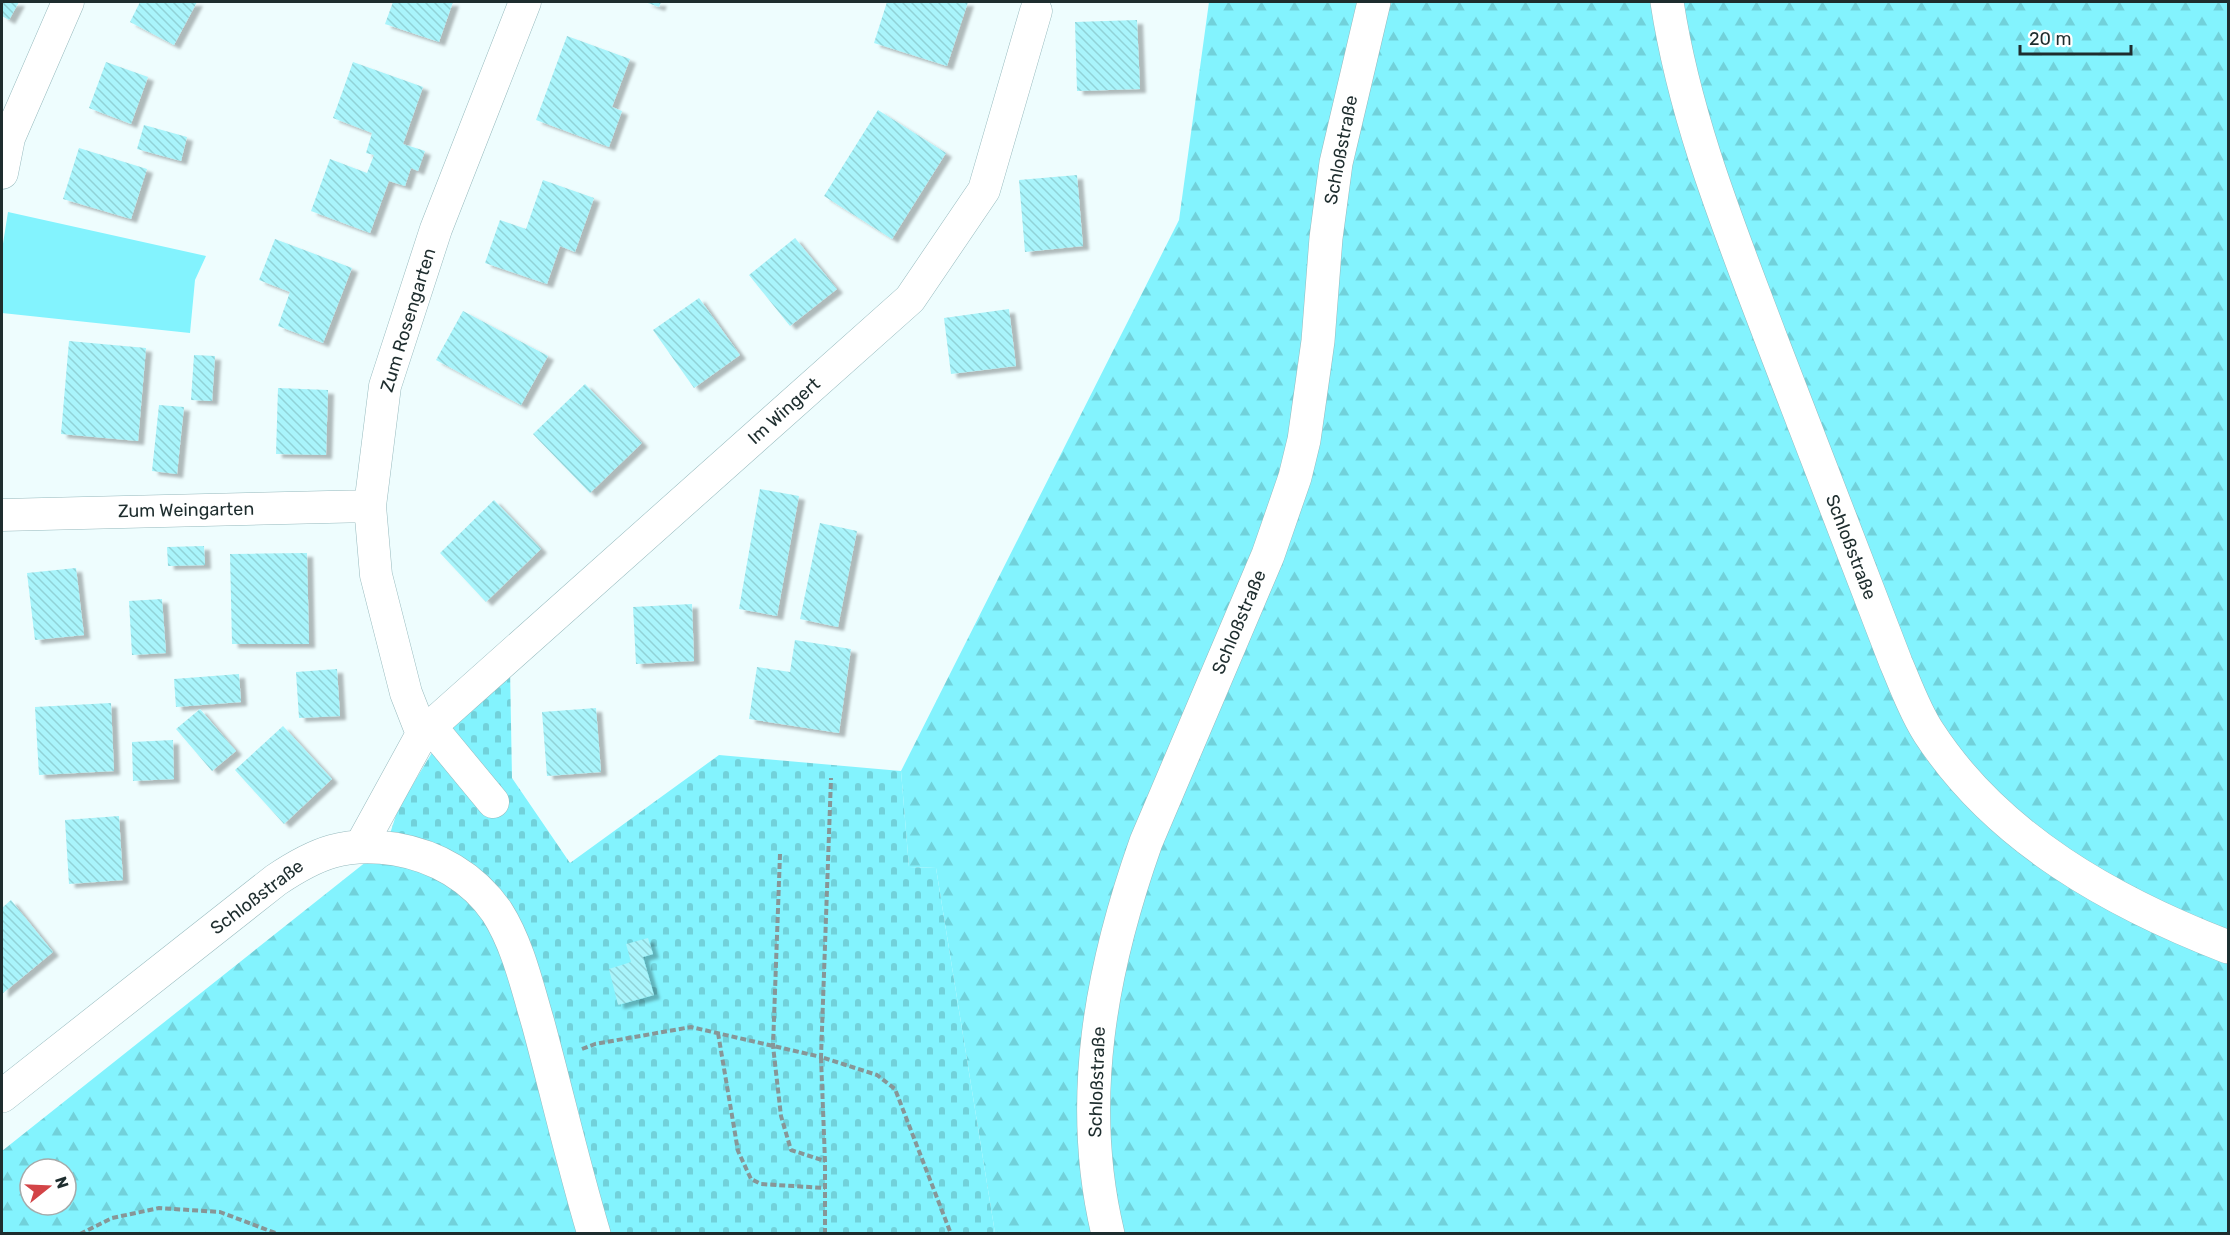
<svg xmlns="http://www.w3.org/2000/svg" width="2230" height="1235" viewBox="0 0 2230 1235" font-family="Rubik,sans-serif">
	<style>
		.forest { fill: url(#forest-firs); fill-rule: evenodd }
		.cemetery { fill: url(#cemetery-stones) }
		.park { fill: #83f3fe }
		.building { fill: url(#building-back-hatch); filter: url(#shadow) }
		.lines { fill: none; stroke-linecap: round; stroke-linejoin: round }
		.minor-casing { stroke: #96babe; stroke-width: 33 }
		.secondary-casing { stroke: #96babe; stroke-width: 34 }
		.path { stroke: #879697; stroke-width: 4; stroke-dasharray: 6 3; stroke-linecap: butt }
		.minor { stroke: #fff; stroke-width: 32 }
		.secondary { stroke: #fff; stroke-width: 33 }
		.labels { text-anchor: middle; stroke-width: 4.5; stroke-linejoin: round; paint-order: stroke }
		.street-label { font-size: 18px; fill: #1e2d2e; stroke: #fff }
	</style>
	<defs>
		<pattern id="forest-firs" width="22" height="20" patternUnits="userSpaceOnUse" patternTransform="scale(1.5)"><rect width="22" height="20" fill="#83f3fe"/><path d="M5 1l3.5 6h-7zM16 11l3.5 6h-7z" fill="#71d1da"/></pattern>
		<pattern id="cemetery-stones" width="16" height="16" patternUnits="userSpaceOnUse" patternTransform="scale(1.5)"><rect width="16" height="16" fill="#83f3fe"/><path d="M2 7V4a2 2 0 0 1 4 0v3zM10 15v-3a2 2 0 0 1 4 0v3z" fill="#71d1da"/></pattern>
		<pattern id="building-back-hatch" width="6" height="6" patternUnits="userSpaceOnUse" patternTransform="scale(1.5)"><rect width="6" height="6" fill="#a9f4fb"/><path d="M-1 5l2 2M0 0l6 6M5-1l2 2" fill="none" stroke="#91d2d7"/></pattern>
		<filter id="shadow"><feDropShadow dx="6" dy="4" stdDeviation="1.5" flood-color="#0004"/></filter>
	</defs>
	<rect width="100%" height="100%" fill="#eefdfe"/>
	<!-- forest -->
	<path class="forest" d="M1209,2h1019v1231h-1233l-59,-365 -27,-1 -8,-96 278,-551z
		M386,846l93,30 127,358h-604v-83zM30,1169h36v36h-36z"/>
	<!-- cemetery -->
	<path class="cemetery" d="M510,668l2,110 58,85 149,-108 182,16 8,96 27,1 59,365h-389l-101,-325 -119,-62 12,-37 44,-73z"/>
	<!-- park -->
	<path class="park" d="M8,212l198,44 -11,24 -5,53 -188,-20v-63z"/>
	<!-- building -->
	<path class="building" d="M2,2h17l-10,18 -7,-4z
		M140,2h57l-23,43 -44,-23z
		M393,2h60l-14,40 -54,-18z
		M645,2h16l-2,5z
		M887,2h81l-21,64 -73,-23z
		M1137,20l3,69 -63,2 -2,-69z
		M567,36l63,23 -18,48 10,4 -13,36 -73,-27z
		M106,62l42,15 -17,47 -42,-16z
		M353,62l70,25 -20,57 22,7 -7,20 -7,-3 -6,18 -16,-5 -19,52 -59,-22 19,-52 37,14 7,-18 -8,-2 6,-20 -39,-15z
		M878,110l68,43 -54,86 -68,-43z
		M144,125l43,12 -6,24 -44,-12z
		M79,148l68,21 -16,50 -68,-20z
		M1077,175l6,71 -58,6 -6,-72z
		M543,180l51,18 -19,54 -15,-6 -13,38 -62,-21 15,-43 26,9z
		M795,238l42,51 -47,37 -41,-51z
		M275,239l77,29 -29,75 -45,-17 12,-34 -31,-12z
		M699,298l41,57 -46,33 -41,-58z
		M1009,309l7,57 -65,8 -7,-56z
		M463,311l85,45 -27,49 -85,-45z
		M69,341l77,7 -8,93 -77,-7z
		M194,355l21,1 -3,45 -21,-1z
		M585,384l57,59 -52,50 -57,-59z
		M278,388l50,2 -2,65 -50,-1z
		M159,405l25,2 -7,67 -25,-3z
		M760,489l39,7 -22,120 -38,-7z
		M494,500l47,49 -55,53 -46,-49z
		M820,523l37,8 -19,96 -38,-8z
		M204,546l1,19 -37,1 -1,-19z
		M307,553l2,91h-77l-2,-90z
		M76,568l8,67 -49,5 -8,-67z
		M162,599l4,54 -34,2 -3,-54z
		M692,604l2,57 -58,3 -3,-57z
		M795,640l56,9 -12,84 -90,-14 8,-52 33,5z
		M337,669l3,47 -41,2 -3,-46z
		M239,674l2,28 -65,5 -2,-28z
		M111,703l3,68 -75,4 -4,-68z
		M596,708l5,64 -54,4 -5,-64z
		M200,709l36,42 -24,20 -36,-42z
		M283,726l49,53 -48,45 -49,-54z
		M173,740l1,39 -41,2 -1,-39z
		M119,816l4,64 -54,4 -4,-64z
		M11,900l42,52 -51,42v-86z
		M648,938l5,16 -10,3 11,38 -36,10 -9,-36 22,-7 -5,-18z"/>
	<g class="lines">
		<!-- minor casing -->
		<g class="minor-casing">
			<path id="minor" d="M2,173l7,-35 59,-136
				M2,515l368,-9
				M431,727l62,75
				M422,734l488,-435 74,-109 52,-179
				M360,847l62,-113 -16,-41 -30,-118 -6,-69 15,-120 51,-157 89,-227"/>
		</g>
		<!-- secondary casing -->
		<g class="secondary-casing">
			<path id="secondary" d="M1667,2c18,117 61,223 103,334 42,109 84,218 126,327 10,23 19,49 33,70 69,106 185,170 299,214
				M2,1096l274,-216c40,-27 70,-39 119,-31 41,7 78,28 102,63 21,33 30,74 41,111 19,70 35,141 56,211
				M1108,1234c-32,-133 -7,-265 38,-392l122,-287 27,-78 9,-37 14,-99 8,-103 10,-75 38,-161"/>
		</g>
		<!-- path -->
		<path class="path" d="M780,854l-7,192 8,70 10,34 34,11
			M718,1033l20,118 13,28 10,5 64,4
			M582,1049l13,-5 96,-17 130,30 10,-279
			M80,1234l32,-16 47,-10 61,4 58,22
			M825,1234v-73l-4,-104 56,18 18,14 56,145"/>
		<!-- minor -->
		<use href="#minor" class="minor"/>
		<!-- secondary -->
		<use href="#secondary" class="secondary"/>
	</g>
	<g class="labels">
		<!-- street labels -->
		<g class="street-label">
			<text transform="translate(1341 150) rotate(-79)" y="6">Schloßstraße</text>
			<text transform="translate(408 320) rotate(-73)" y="6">Zum Rosengarten</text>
			<text transform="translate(784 411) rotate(-42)" y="6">Im Wingert</text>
			<text transform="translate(186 510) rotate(-1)" y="6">Zum Weingarten</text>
			<text transform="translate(1851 547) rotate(69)" y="6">Schloßstraße</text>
			<text transform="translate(1239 622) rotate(-67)" y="6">Schloßstraße</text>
			<text transform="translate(257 897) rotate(-37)" y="6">Schloßstraße</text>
			<text transform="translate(1097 1082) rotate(-88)" y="6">Schloßstraße</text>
		</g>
	</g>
	<!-- border -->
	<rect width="2230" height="1235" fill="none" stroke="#1e2d2e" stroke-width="6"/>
	<!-- north arrow -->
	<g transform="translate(48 1187) rotate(72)"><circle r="28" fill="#ffffff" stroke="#a5abab" stroke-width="1.5"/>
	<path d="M0-4.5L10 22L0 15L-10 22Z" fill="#d34447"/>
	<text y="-9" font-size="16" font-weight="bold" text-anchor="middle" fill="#1e2d2e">N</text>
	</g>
	<!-- scale -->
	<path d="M2020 45v9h111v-9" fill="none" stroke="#1e2d2e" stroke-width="3"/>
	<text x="2029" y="45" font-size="18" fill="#1e2d2e" stroke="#ffffff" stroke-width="4.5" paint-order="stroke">20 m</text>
</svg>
